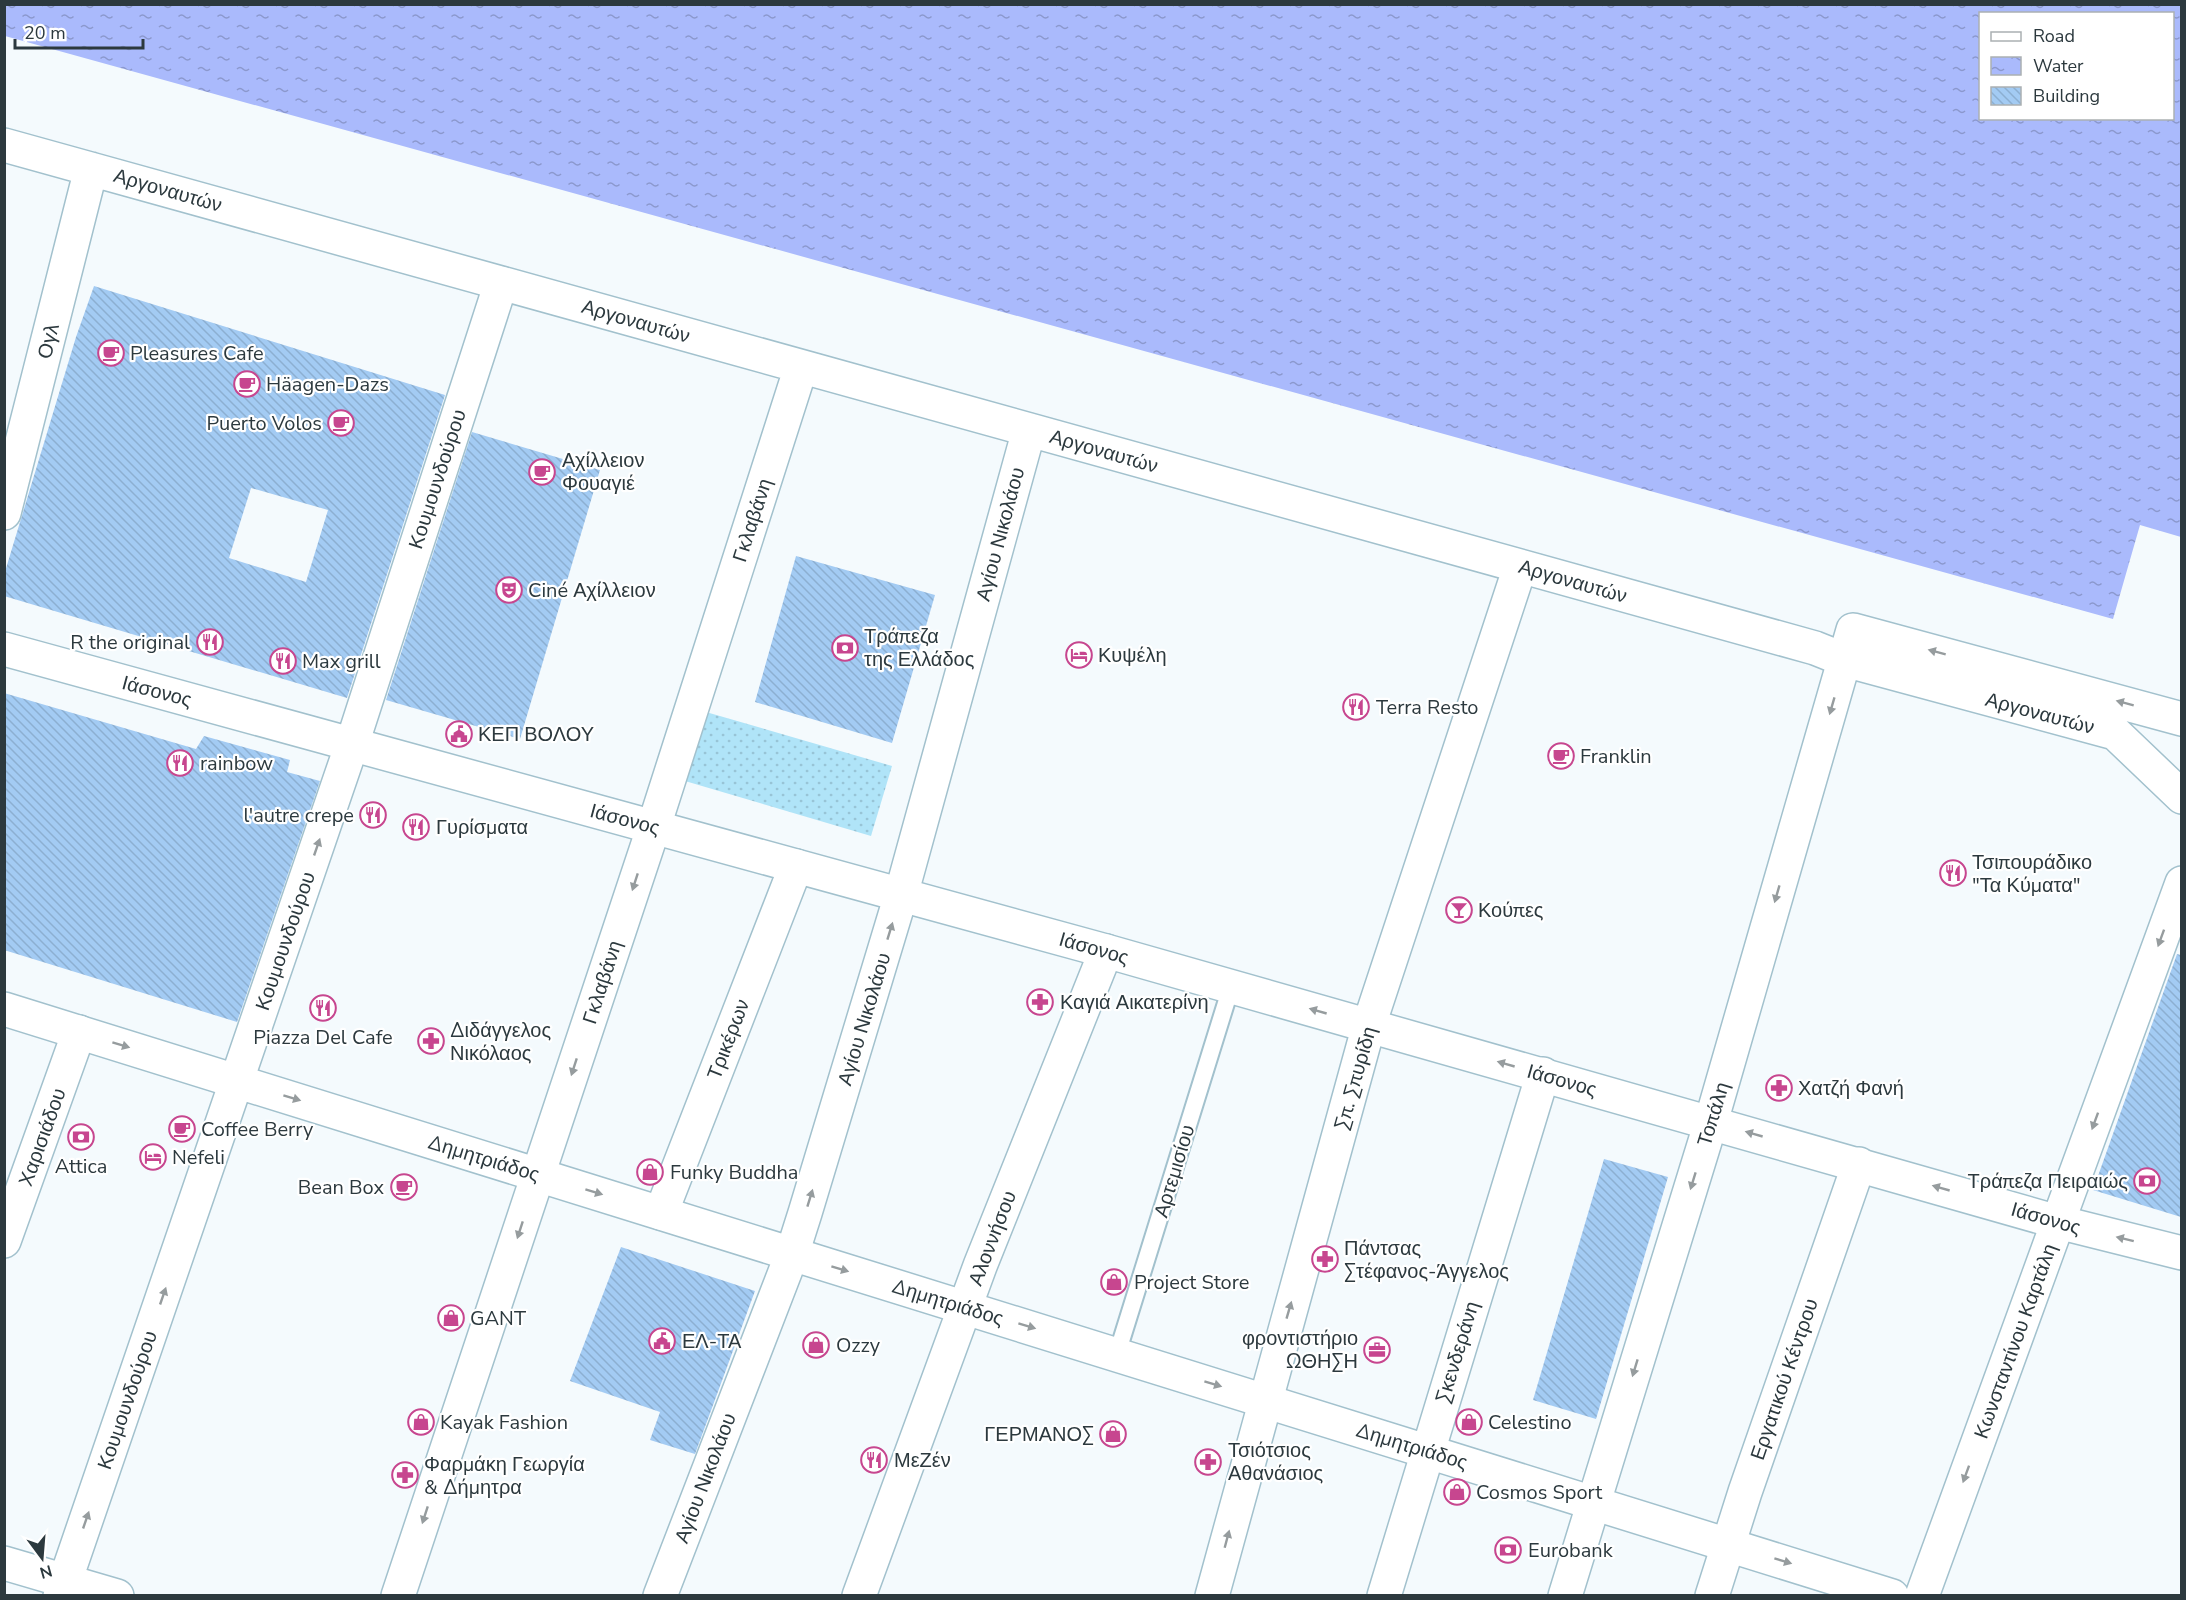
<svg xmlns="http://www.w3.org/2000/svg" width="2186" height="1600" viewBox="0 0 2186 1600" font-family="'Nunito Sans',sans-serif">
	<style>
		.garden { fill: url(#garden-dots) }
		.water { fill: url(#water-ripples); fill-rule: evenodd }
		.building { fill: url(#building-back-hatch); fill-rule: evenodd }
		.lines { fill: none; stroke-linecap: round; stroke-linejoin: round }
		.lane-casing { stroke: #a2c1cd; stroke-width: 20 }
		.street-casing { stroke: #a2c1cd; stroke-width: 36 }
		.secondary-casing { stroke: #a2c1cd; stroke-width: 36 }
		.lane { stroke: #fff; stroke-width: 16 }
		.street { stroke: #fff; stroke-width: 33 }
		.secondary { stroke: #fff; stroke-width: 33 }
		.oneway { fill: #969c9e }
		.labels { text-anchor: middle; stroke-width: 4.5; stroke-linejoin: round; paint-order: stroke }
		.street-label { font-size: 20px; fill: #2c393e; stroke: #fff }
		.poi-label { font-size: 20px; fill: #2c393e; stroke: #fff; text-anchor: start }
	</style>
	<defs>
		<pattern id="garden-dots" width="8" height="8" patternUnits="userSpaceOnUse" patternTransform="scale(1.5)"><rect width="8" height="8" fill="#b0e4f8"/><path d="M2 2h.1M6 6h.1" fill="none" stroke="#98c4d6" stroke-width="1.8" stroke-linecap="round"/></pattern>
		<pattern id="water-ripples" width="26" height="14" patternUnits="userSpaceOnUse" patternTransform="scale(1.5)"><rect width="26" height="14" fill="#aabafc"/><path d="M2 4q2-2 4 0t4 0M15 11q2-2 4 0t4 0" fill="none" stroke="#8b98cd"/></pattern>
		<pattern id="building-back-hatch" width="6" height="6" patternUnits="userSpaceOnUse" patternTransform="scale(1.5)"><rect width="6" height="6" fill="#a3cbf3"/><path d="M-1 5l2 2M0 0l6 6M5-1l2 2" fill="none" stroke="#8cafd1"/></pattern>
	</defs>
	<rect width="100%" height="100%" fill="#f4fafd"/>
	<!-- garden -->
	<path class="garden" d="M706,712l186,54 -21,70 -186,-55z"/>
	<!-- water -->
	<path class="water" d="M4,5h2177v532l-41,-12 -27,94 -2108,-583zM1980,14h192v104h-192z"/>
	<!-- building -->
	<path class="building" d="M94,286l351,109 -98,303 -343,-102v-21l72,-238zM251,488l77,22 -22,72 -77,-24z
		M472,432l128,38 -80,269 -134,-39z
		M796,556l139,39 -43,148 -137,-41z
		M4,693l192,56 8,-13 86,24 -3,12 33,9 -83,241 -233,-72z
		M2177,954l4,1v262l-88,-27z
		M1604,1159l64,18 -72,242 -63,-19z
		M621,1247l134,44 -60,163 -45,-14 10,-28 -90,-31z"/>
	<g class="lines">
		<!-- lane casing -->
		<g class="lane-casing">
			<path id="lane" d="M1117,1354l114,-367"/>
		</g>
		<!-- street casing -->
		<g class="street-casing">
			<path id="street" d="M4,145l1811,503 30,12 270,73 67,64
				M4,513l87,-344
				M661,1213l135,-347
				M2058,1222l124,-339
				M4,1241l75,-209
				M4,1563l113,33
				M60,1596l292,-852 149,-461
				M398,1596l256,-770 147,-459
				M660,1596l132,-342 13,-41 96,-318 128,-465
				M859,1596l121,-330 126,-315
				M1212,1596l157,-571 151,-458
				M1384,1596l159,-522
				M1565,1596l146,-474 142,-492 329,89
				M1712,1596l33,-104 114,-328"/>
		</g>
		<!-- secondary casing -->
		<g class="secondary-casing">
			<path id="secondary" d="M4,649l1102,302 952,271 124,31
				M4,1009l1888,587
				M1922,1596l136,-374"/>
		</g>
		<!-- lane -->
		<use href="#lane" class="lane"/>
		<!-- street -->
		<use href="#street" class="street"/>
		<!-- secondary -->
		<use href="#secondary" class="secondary"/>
	</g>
	<!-- one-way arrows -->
	<defs><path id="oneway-solid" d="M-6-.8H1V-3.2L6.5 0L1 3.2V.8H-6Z" transform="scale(1.5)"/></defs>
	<g class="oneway">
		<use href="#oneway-solid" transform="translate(1937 652) rotate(-165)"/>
		<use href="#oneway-solid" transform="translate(2125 703) rotate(-165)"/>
		<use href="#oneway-solid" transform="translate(1832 706) rotate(106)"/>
		<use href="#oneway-solid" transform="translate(317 847) rotate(-71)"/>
		<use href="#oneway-solid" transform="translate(635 882) rotate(108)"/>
		<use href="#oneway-solid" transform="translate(1777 894) rotate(106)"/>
		<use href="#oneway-solid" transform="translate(890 931) rotate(-73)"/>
		<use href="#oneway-solid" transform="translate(2161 938) rotate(110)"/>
		<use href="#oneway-solid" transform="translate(1318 1011) rotate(-164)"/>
		<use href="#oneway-solid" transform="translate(121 1045) rotate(17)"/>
		<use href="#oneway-solid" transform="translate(1506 1064) rotate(-164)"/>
		<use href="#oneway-solid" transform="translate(574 1067) rotate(108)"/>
		<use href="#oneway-solid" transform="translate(292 1098) rotate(17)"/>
		<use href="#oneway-solid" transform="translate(2095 1121) rotate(110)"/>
		<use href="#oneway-solid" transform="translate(1754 1134) rotate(-164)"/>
		<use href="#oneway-solid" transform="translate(1693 1181) rotate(107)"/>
		<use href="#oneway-solid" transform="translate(1941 1188) rotate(-164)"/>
		<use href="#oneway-solid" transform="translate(594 1192) rotate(17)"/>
		<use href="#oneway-solid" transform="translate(810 1198) rotate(-73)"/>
		<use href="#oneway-solid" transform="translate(520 1230) rotate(108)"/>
		<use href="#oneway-solid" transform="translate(2125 1239) rotate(-166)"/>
		<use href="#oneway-solid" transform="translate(840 1269) rotate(17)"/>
		<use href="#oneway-solid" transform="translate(163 1296) rotate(-71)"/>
		<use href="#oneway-solid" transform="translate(1289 1310) rotate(-74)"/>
		<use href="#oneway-solid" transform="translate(1027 1326) rotate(17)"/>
		<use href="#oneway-solid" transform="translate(1635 1368) rotate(107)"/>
		<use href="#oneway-solid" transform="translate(1213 1384) rotate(17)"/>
		<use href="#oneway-solid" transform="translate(1966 1474) rotate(110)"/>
		<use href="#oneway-solid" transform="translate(425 1515) rotate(108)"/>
		<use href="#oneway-solid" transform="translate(86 1520) rotate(-71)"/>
		<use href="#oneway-solid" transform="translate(1227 1539) rotate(-75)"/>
		<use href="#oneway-solid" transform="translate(1783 1561) rotate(17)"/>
	</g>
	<!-- icons -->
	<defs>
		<g id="cafe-ring" transform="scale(1.35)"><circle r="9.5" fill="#fff" stroke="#c7468f" stroke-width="1.5"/><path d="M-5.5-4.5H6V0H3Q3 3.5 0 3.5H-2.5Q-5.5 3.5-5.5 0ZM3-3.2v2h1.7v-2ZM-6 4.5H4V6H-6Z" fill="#c7468f"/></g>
		<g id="theatre-ring" transform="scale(1.35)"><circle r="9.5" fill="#fff" stroke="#c7468f" stroke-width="1.5"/><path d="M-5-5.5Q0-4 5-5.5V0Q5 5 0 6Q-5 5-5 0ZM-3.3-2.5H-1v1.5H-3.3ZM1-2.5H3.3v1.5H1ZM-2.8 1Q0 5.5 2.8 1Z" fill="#c7468f"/></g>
		<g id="restaurant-ring" transform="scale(1.35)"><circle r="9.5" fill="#fff" stroke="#c7468f" stroke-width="1.5"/><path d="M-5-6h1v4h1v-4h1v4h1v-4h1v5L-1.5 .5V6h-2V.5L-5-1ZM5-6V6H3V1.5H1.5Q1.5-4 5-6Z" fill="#c7468f"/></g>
		<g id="bank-ring" transform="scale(1.35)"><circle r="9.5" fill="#fff" stroke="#c7468f" stroke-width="1.5"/><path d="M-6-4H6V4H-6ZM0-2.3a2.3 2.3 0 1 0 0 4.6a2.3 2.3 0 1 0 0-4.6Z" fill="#c7468f"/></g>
		<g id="hotel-ring" transform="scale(1.35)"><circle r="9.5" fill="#fff" stroke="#c7468f" stroke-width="1.5"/><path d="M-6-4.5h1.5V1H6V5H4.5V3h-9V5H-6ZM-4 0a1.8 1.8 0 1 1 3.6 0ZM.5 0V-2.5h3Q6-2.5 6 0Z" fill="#c7468f"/></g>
		<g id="civic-ring" transform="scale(1.35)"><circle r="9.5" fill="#fff" stroke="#c7468f" stroke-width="1.5"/><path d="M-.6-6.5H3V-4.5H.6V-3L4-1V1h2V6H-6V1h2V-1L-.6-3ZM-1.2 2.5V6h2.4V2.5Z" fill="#c7468f"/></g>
		<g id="bar-ring" transform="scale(1.35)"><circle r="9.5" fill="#fff" stroke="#c7468f" stroke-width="1.5"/><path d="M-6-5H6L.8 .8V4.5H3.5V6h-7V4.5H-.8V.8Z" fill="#c7468f"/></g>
		<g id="pharmacy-ring" transform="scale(1.35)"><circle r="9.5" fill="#fff" stroke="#c7468f" stroke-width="1.5"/><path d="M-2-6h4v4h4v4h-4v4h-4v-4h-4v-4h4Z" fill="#c7468f"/></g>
		<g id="shop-ring" transform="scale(1.35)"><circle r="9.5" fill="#fff" stroke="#c7468f" stroke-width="1.5"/><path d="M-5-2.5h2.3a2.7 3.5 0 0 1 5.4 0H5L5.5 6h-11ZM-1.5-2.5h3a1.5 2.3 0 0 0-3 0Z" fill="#c7468f"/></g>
		<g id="office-ring" transform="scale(1.35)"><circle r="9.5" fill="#fff" stroke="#c7468f" stroke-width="1.5"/><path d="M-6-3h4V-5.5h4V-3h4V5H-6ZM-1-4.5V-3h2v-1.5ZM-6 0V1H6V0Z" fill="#c7468f"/></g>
	</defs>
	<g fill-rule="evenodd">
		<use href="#cafe-ring" x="111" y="353"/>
		<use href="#cafe-ring" x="247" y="384"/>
		<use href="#cafe-ring" x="341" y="423"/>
		<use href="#cafe-ring" x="542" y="472"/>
		<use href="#theatre-ring" x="509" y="590"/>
		<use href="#restaurant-ring" x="210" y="642"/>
		<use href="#bank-ring" x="845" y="648"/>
		<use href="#hotel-ring" x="1079" y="655"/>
		<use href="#restaurant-ring" x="283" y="661"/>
		<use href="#restaurant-ring" x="1356" y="707"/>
		<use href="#civic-ring" x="459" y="734"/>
		<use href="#cafe-ring" x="1561" y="756"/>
		<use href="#restaurant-ring" x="180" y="763"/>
		<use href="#restaurant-ring" x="373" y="815"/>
		<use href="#restaurant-ring" x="416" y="827"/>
		<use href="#restaurant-ring" x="1953" y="873"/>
		<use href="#bar-ring" x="1459" y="910"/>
		<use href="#pharmacy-ring" x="1040" y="1002"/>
		<use href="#restaurant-ring" x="323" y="1008"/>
		<use href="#pharmacy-ring" x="431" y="1041"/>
		<use href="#pharmacy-ring" x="1779" y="1088"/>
		<use href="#cafe-ring" x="182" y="1129"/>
		<use href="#bank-ring" x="81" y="1137"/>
		<use href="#hotel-ring" x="153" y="1157"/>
		<use href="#shop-ring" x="650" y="1172"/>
		<use href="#bank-ring" x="2147" y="1181"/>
		<use href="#cafe-ring" x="404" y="1187"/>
		<use href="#pharmacy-ring" x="1325" y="1259"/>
		<use href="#shop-ring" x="1114" y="1282"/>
		<use href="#shop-ring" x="451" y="1318"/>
		<use href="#civic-ring" x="662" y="1341"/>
		<use href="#shop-ring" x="816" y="1345"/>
		<use href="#office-ring" x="1377" y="1350"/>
		<use href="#shop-ring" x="421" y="1422"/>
		<use href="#shop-ring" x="1469" y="1422"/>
		<use href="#shop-ring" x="1113" y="1434"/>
		<use href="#restaurant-ring" x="874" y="1460"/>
		<use href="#pharmacy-ring" x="1208" y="1462"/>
		<use href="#pharmacy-ring" x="405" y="1475"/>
		<use href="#shop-ring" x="1457" y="1492"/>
		<use href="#bank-ring" x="1508" y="1550"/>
	</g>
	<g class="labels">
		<!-- street labels -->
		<g class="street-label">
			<text transform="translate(168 190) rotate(16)" y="7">Αργοναυτών</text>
			<text transform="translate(636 321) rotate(16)" y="7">Αργοναυτών</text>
			<text transform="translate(48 341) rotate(-76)" y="7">Ογλ</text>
			<text transform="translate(1104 451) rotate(16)" y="7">Αργοναυτών</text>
			<text transform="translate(437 479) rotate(-72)" y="7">Κουμουνδούρου</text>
			<text transform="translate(752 520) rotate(-72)" y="7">Γκλαβάνη</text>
			<text transform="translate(1000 534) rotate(-75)" y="7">Αγίου Νικολάου</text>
			<text transform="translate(1573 581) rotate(16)" y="7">Αργοναυτών</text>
			<text transform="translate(157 691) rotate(15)" y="7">Ιάσονος</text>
			<text transform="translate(2040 713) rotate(15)" y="7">Αργοναυτών</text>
			<text transform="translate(625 819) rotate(15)" y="7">Ιάσονος</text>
			<text transform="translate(285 941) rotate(-71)" y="7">Κουμουνδούρου</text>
			<text transform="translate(1094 948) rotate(16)" y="7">Ιάσονος</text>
			<text transform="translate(602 982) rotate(-72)" y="7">Γκλαβάνη</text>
			<text transform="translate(864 1019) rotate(-73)" y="7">Αγίου Νικολάου</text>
			<text transform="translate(728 1039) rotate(-69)" y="7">Τρικέρων</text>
			<text transform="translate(1355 1078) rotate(-74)" y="7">Σπ. Σπυρίδη</text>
			<text transform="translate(1562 1080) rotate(16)" y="7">Ιάσονος</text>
			<text transform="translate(1713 1114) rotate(-73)" y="7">Τοπάλη</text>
			<text transform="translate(42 1137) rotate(-70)" y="7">Χαρισιάδου</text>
			<text transform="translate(484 1158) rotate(17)" y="7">Δημητριάδος</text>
			<text transform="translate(1174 1171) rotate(-73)" y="7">Αρτεμισίου</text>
			<text transform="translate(2046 1218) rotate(16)" y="7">Ιάσονος</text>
			<text transform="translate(992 1238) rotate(-69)" y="7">Αλοννήσου</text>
			<text transform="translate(948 1302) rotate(17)" y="7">Δημητριάδος</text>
			<text transform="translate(2015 1341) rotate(-70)" y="7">Κωνσταντίνου Καρτάλη</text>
			<text transform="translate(1457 1352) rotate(-73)" y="7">Σκενδεράνη</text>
			<text transform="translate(1784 1379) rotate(-71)" y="7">Εργατικού Κέντρου</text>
			<text transform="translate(127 1400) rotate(-71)" y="7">Κουμουνδούρου</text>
			<text transform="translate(1412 1446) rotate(17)" y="7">Δημητριάδος</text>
			<text transform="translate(705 1478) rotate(-69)" y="7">Αγίου Νικολάου</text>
		</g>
		<!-- poi labels -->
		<g class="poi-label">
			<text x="130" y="360">Pleasures Cafe</text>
			<text x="266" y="391">Häagen-Dazs</text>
			<text x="322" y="430" text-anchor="end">Puerto Volos</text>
			<text x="562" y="467">Αχίλλειον<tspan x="562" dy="23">Φουαγιέ</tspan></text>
			<text x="528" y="597">Ciné Αχίλλειον</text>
			<text x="864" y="643">Τράπεζα<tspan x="864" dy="23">της Ελλάδος</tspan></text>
			<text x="190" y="649" text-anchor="end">R the original</text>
			<text x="1098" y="662">Κυψέλη</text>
			<text x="302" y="668">Max grill</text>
			<text x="1376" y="714">Terra Resto</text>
			<text x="478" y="741">ΚΕΠ ΒΟΛΟΥ</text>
			<text x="1580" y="763">Franklin</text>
			<text x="200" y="770">rainbow</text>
			<text x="354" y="822" text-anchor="end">l'autre crepe</text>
			<text x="436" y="834">Γυρίσματα</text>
			<text x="1972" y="869">Τσιπουράδικο<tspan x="1972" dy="23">"Τα Κύματα"</tspan></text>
			<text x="1478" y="917">Κούπες</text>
			<text x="1060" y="1009">Καγιά Αικατερίνη</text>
			<text x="450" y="1037">Διδάγγελος<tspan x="450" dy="23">Νικόλαος</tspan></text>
			<text x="323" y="1044" text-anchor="middle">Piazza Del Cafe</text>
			<text x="1798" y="1095">Χατζή Φανή</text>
			<text x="201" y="1136">Coffee Berry</text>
			<text x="172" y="1164">Nefeli</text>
			<text x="81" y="1173" text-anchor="middle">Attica</text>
			<text x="670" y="1179">Funky Buddha</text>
			<text x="2128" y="1188" text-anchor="end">Τράπεζα Πειραιώς</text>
			<text x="384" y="1194" text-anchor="end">Bean Box</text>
			<text x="1344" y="1255">Πάντσας<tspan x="1344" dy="23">Στέφανος-Άγγελος</tspan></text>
			<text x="1134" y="1289">Project Store</text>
			<text x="470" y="1325">GANT</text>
			<text x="1358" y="1345" text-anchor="end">φροντιστήριο<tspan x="1358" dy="23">ΩΘΗΣΗ</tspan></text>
			<text x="682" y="1348">ΕΛ-ΤΑ</text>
			<text x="836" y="1352">Ozzy</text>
			<text x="440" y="1429">Kayak Fashion</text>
			<text x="1488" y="1429">Celestino</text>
			<text x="1094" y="1441" text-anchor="end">ΓΕΡΜΑΝΟΣ</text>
			<text x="1228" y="1457">Τσιότσιος<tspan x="1228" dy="23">Αθανάσιος</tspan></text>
			<text x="894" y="1467">ΜεΖέν</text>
			<text x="424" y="1471">Φαρμάκη Γεωργία<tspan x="424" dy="23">&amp; Δήμητρα</tspan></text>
			<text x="1476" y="1499">Cosmos Sport</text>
			<text x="1528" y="1557">Eurobank</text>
		</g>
	</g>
	<!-- border -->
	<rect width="2186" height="1600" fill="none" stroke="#2c393e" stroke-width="12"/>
	<!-- legend -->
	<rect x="1979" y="12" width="195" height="108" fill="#ffffff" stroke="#abb0b2" stroke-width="1.5"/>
	<rect x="1991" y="32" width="30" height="9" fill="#ffffff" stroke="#abb0b2" stroke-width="1.5"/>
	<text x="2033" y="42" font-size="18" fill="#2c393e">Road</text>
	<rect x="1991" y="57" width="30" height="18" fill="url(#water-ripples)" stroke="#abb0b2" stroke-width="1.5"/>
	<text x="2033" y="72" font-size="18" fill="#2c393e">Water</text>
	<rect x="1991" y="87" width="30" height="18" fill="url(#building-back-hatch)" stroke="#abb0b2" stroke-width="1.5"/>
	<text x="2033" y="102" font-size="18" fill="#2c393e">Building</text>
	<!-- north arrow -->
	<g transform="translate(42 1558) rotate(164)" stroke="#ffffff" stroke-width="4.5" paint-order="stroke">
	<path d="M0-4.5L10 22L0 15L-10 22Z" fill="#2c393e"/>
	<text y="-9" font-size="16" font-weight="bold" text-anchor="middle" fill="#2c393e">N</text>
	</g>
	<!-- scale -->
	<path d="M15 39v9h128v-9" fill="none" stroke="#2c393e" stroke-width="3"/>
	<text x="24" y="39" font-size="18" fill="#2c393e" stroke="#ffffff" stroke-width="4.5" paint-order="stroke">20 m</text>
</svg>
